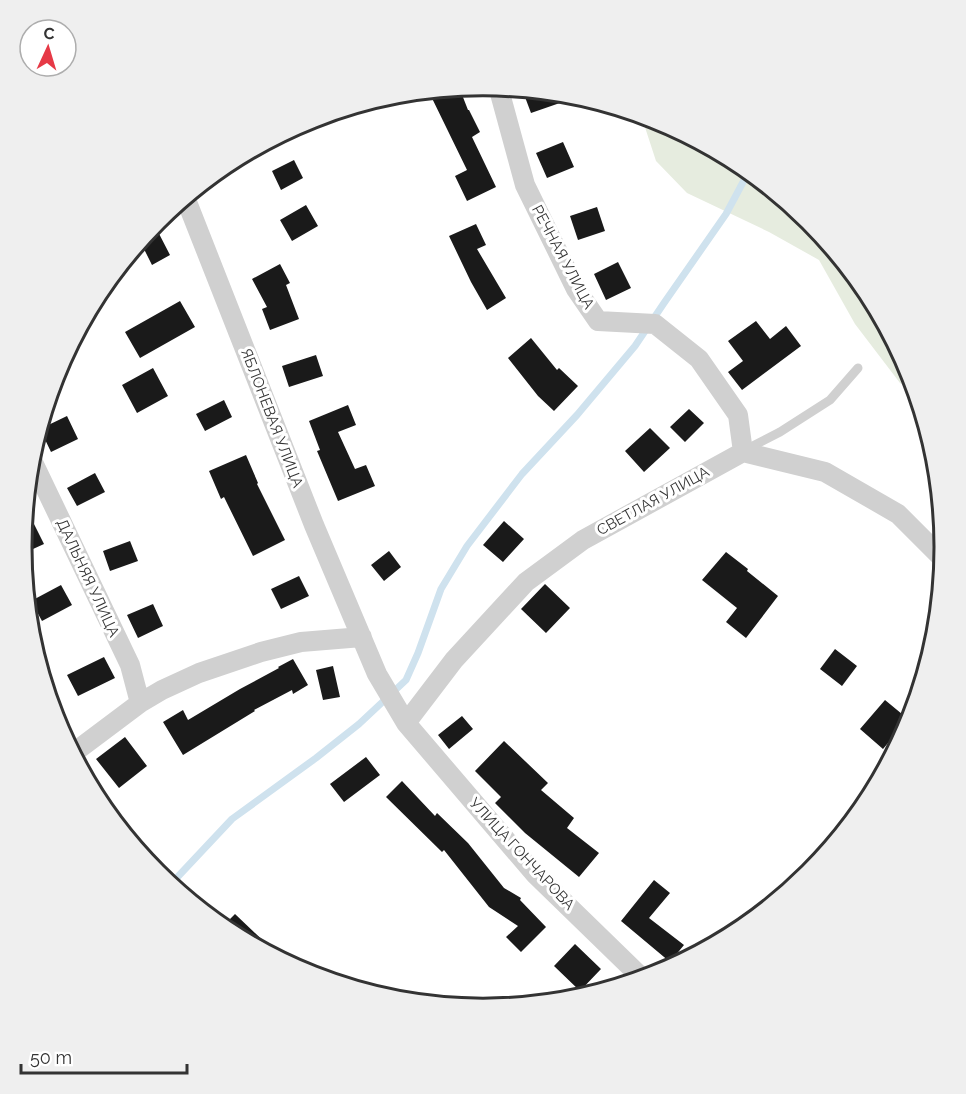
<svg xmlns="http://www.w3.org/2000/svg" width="966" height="1094" viewBox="0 0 966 1094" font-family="Raleway,sans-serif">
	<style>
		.green { fill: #e6ecdf }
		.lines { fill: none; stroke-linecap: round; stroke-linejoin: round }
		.stream { stroke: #cfe2ee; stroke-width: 7 }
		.building { fill: #1a1a1a }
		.service { stroke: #d0d0d0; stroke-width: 9 }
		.minor { stroke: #d0d0d0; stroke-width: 20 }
		.labels { text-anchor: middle; stroke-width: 6; stroke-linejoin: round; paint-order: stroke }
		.street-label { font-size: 15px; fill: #333; stroke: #fff }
		.rim { fill: none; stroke: #333; stroke-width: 3 }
	</style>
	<rect width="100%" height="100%" fill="#fff"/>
	<!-- green -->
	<path class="green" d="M641,115l19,5 80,43 70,58 57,70 43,80 7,22 -17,-10 -45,-59 -36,-64 -50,-28 -82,-39 -31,-32z"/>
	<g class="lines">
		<!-- stream -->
		<path class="stream" d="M170,885l62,-66 84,-61 43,-34 47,-44 12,-27 23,-64 26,-43 55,-72 55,-59 58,-69 29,-43 62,-89 23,-43"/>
	</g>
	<!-- building -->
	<path class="building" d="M459,87l9,23h1l11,22 -8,5 24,50 -29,14 -12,-25 12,-6 -39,-80z
		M522,89l51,5 7,2 -49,17z
		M563,142l11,25 -27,11 -11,-25z
		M294,160l9,18 -22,12 -9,-19z
		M306,205l12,21 -26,15 -12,-21z
		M597,207l8,24 -27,9 -8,-24z
		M154,224l16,31 -18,10 -12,-24z
		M476,224l10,21 -9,4 29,49 -19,12 -16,-28 -22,-46z
		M618,262l13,26 -25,12 -12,-26z
		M280,264l10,19 -4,2 13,34 -29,11 -8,-21 5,-2 -15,-28z
		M180,301l15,26 -55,31 -15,-26z
		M756,321l14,18 16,-13 15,20 -59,44 -14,-18 15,-11 -15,-20z
		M531,338l26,32 2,-2 19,18 -24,25 -16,-15 -30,-38z
		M316,355l7,21 -34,11 -7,-21z
		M153,368l15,28 -31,17 -15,-28z
		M224,400l8,17 -27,14 -9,-17z
		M348,405l8,20 -18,7 17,37 11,-4 9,21 -37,15 -21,-50 3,-1 -11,-29z
		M689,409l15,14 -19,19 -15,-15z
		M67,416l11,23 -27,13 -11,-23z
		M650,428l20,20 -26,24 -19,-21z
		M246,455l12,28 -1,1 28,56 -32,16 -29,-59 -3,2 -12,-28z
		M95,473l10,19 -28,14 -10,-18z
		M25,506l19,38 -22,10 -1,-7z
		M504,521l20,18 -21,23 -20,-17z
		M130,541l8,20 -28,10 -7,-20z
		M389,551l12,16 -17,14 -13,-16z
		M726,552l22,17 -1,2 31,25 -32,42 -20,-16 11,-14 -35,-28z
		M299,576l10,20 -28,13 -10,-20z
		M545,584l25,24 -24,25 -25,-24z
		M61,585l11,20 -30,16 -11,-20z
		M153,604l10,22 -25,12 -11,-23z
		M835,649l22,17 -15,20 -22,-17z
		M104,657l11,21 -37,18 -11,-21z
		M293,659l15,26 -15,9 -1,-4 -38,20 1,1 -72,44 -20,-33 20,-12 5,10 52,-31 39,-21 -1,-1z
		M333,666l7,31 -17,3 -7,-30z
		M885,700l23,19 -25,30 -23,-20z
		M462,716l11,13 -24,20 -11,-14z
		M125,737l22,29 -28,22 -23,-29z
		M504,741l44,42 -7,7 33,28 -7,10 32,25 -20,24 -54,-44 -30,-30 6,-6 -26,-26z
		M366,757l14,18 -36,27 -14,-18z
		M402,781l33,35 2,-3 31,30 36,45 17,10 -1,2 26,27 -25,25 -15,-15 12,-11 -29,-19 -45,-57 -2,2 -56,-55z
		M654,880l16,13 -21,25 35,27 -14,17 -49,-41z
		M235,914l38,36 -3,4 -48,-27z
		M575,944l26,25 -21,22 -26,-25z"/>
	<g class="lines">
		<!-- service -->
		<path class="service" d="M745,450l35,-18 50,-32 28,-32"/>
		<!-- minor -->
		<path class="minor" d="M498,86l27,99 51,104 22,32 57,3 44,35 39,56 5,37
			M185,197l129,328 63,149 29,49 129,151 108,105
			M30,456l100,209 10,38
			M406,723l48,-63 72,-78 57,-42 160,-88 82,20 73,42 46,46
			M71,752l5,-1 64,-48 22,-13 37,-17 62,-21 40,-10 61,-5"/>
	</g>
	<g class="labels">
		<!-- street labels -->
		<g class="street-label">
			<text transform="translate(563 257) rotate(62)" y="5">РЕЧНАЯ УЛИЦА</text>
			<text transform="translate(272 418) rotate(69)" y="5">ЯБЛОНЕВАЯ УЛИЦА</text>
			<text transform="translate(653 501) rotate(-29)" y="5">СВЕТЛАЯ УЛИЦА</text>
			<text transform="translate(88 578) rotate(65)" y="5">ДАЛЬНЯЯ УЛИЦА</text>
			<text transform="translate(522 854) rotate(47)" y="5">УЛИЦА ГОНЧАРОВА</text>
		</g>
	</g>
	<!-- crop -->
	<path d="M0 0H966V1094H0ZM32 547a451 451 0 1 1 902 0a451 451 0 1 1-902 0Z" fill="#efefef" fill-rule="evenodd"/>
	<path class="rim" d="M32 547a451 451 0 1 1 902 0a451 451 0 1 1-902 0Z"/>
	<!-- north arrow -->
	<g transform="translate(48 48) rotate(4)"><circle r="28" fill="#ffffff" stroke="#adadad" stroke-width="1.5"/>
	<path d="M0-4.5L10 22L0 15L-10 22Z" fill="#e63946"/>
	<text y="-9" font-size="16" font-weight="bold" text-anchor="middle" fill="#333333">С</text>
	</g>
	<!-- scale -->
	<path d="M21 1064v9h166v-9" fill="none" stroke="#333333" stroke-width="3"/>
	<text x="30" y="1064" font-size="18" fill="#333333" stroke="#ffffff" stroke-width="4.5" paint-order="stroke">50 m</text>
</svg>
